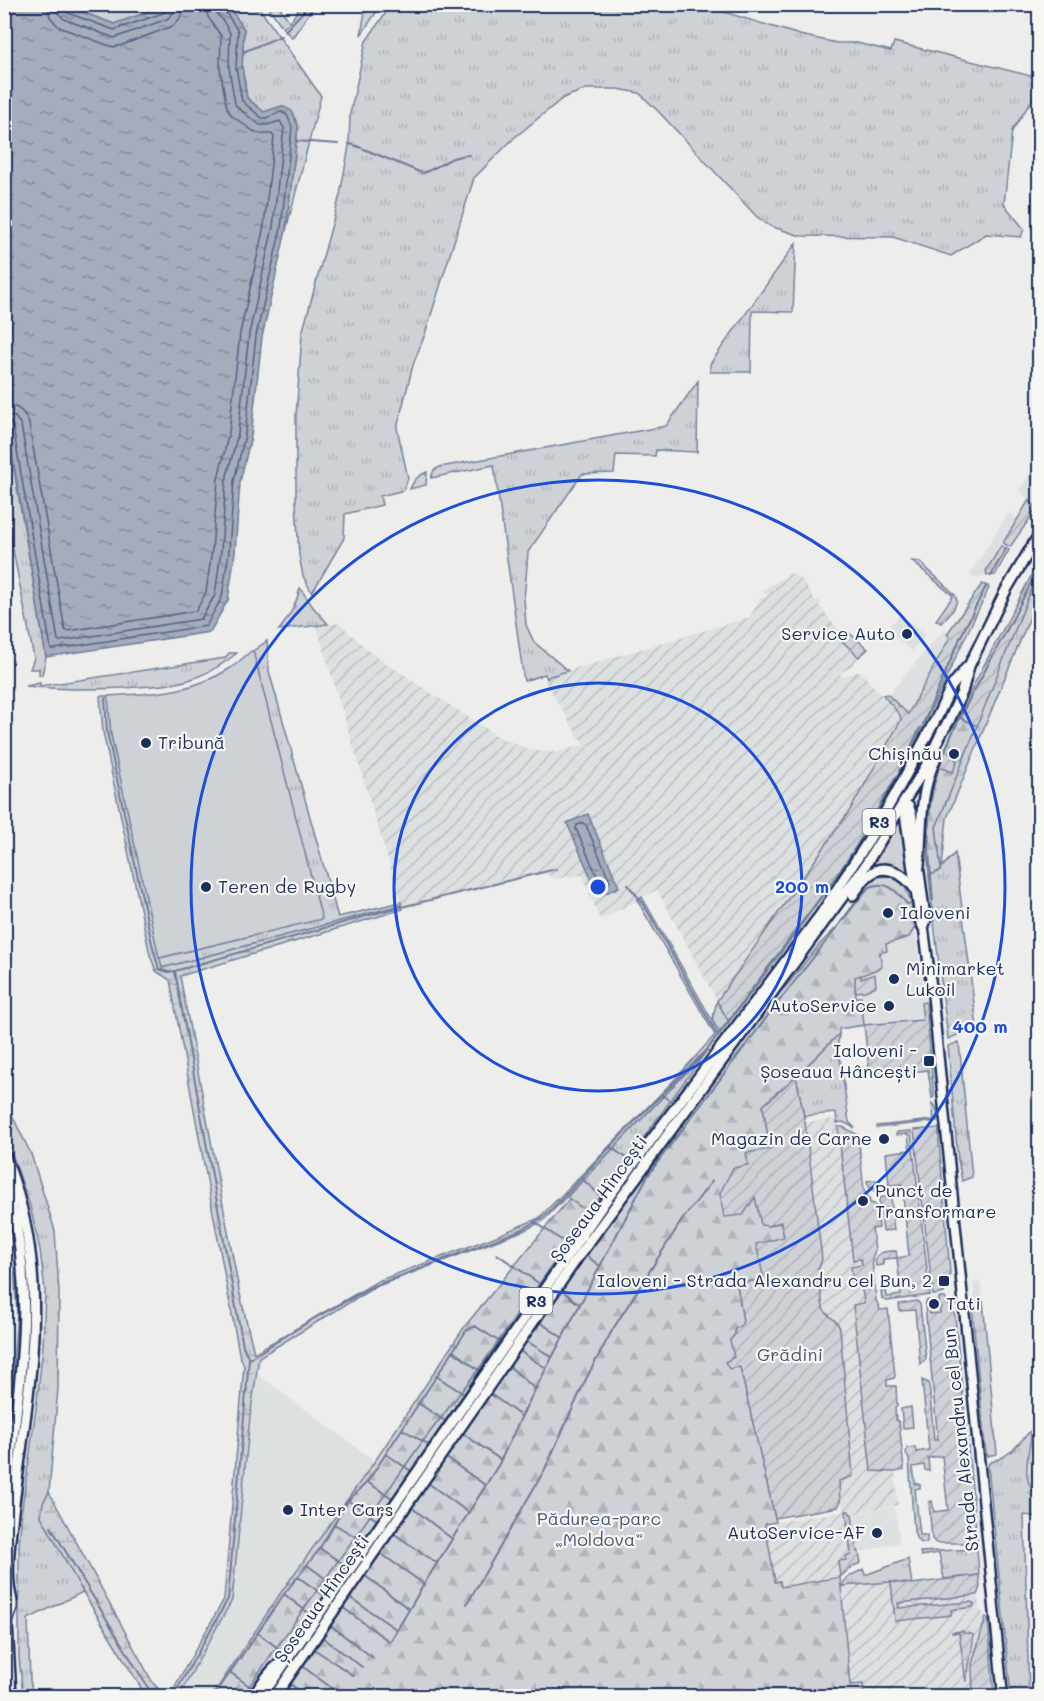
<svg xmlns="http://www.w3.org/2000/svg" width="1044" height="1701" viewBox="0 0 1044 1701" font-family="Mali,sans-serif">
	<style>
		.built { fill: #dde0e1 }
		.industrial { fill: url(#industrial-furrows) }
		.grass { fill: url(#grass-tufts); stroke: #74809a; stroke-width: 1.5 }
		.forest { fill: url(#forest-firs); stroke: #74809a; stroke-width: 1.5 }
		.wetland { fill: url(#wetland-marsh); stroke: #74809a; stroke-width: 1.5 }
		.garden { fill: url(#garden-furrows); stroke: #74809a; stroke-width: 1.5 }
		.pitch { fill: #ced2d7; stroke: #74809a; stroke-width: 1.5 }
		.water { fill: url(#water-ripples); stroke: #6e7a96; stroke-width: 1.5 }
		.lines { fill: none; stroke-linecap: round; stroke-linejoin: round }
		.shore { stroke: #526184; stroke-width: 1.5 }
		.stream { stroke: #6e7a96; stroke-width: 2 }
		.secondary-casing { stroke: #1b2f5e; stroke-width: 13 }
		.trunk-casing { stroke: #1b2f5e; stroke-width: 14 }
		.secondary { stroke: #f6f6f2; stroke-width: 8 }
		.trunk { stroke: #f6f6f2; stroke-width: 9 }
		.ring { fill: none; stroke: #1d4ed8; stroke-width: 3 }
		.poi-dot { fill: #1b2f5e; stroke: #f6f6f2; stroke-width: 2 }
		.labels { text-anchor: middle; stroke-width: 4.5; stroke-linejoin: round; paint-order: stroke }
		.shield { fill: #f6f6f2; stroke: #5d6b8a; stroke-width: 1.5 }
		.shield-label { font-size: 16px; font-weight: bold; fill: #1b2f5e }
		.poi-label { font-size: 18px; fill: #1b2f5e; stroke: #f6f6f2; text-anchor: end }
		.street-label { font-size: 18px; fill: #1b2f5e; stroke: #f6f6f2 }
		.park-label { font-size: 18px; fill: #48587c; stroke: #f6f6f2 }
		.centre { fill: #1d4ed8; stroke: #f6f6f2; stroke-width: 3 }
		.ring-label { font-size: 18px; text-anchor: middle; font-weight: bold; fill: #1d4ed8; stroke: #f6f6f2; stroke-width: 4.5; stroke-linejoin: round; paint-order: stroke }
	</style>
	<defs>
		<pattern id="industrial-furrows" width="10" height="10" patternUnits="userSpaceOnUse" patternTransform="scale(1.5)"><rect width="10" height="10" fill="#dde0e1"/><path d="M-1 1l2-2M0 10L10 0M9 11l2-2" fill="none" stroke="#bdc0c3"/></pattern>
		<pattern id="grass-tufts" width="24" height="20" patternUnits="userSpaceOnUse" patternTransform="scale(1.5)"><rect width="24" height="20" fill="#ced2d7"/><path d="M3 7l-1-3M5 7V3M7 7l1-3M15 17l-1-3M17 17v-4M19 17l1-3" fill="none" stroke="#b0b5bb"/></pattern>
		<pattern id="forest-firs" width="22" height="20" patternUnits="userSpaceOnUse" patternTransform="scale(1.5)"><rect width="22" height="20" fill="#ced2d7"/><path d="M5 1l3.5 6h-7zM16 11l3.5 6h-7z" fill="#b0b5bb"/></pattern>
		<pattern id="wetland-marsh" width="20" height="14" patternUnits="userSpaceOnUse" patternTransform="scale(1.5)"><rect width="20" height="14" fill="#ced2d7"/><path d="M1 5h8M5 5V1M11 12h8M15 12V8" fill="none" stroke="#b0b5bb"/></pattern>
		<pattern id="garden-furrows" width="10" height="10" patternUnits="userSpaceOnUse" patternTransform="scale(1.5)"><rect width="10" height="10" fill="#ced2d7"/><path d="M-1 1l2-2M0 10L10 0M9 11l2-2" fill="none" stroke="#b0b5bb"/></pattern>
		<pattern id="water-ripples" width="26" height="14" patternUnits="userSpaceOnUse" patternTransform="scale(1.5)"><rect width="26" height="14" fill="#a5acbc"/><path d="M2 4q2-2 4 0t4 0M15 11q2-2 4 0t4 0" fill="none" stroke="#868c9c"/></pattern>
	</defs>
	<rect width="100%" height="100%" fill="#edeeec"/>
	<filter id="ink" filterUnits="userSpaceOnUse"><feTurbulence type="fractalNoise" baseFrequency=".0167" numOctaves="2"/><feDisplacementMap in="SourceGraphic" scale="12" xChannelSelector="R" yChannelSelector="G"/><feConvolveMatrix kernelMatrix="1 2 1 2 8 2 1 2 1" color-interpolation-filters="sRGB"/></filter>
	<g filter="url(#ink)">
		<!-- built -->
		<path class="built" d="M1039,462v42l-2,4 -18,-18z
			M1009,512l8,7 -31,52 1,5 -12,3 -5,-6z
			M901,614l24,21 -13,16 -26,-22z
			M943,630l7,6 -42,78 -20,-19z
			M915,927l11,76h-5l2,17 -59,5 -4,-28h-4l-1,-20 25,-25 6,-8 23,-7z
			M981,1282l2,19 -8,1 -2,-19z
			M939,1298l2,15 -11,1 -2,-14z
			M256,1373l119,88 -93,130 -70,105h-19l-11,-6 50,-90z
			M894,1506l6,36 -43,11 -5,-39z"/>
		<!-- industrial -->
		<path class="industrial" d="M791,573l11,7 14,21 3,-1 2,3 -2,2 27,35 -2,2 15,15 -9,11 -10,5 2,4 18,-6 40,44 1,5 -51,90 -133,191 -60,-111 -57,30 -18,-45 -24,4 -16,-6 -139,36 -87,-284 23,-2 30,28 50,34 80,52 24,10 14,4 20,1 26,-7 -35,-59 -2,-4 3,-6 201,-59 10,-19 7,-2 -4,-6z
			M837,1119l16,140h8l1,7 -11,1 10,15 3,22 -11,2 18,165 24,1 3,33 -48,9 1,41 -4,5 -9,1 2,16 -59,10 -1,-5h-5l-10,-58 80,-13 -5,-9 -2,-17 1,-4 12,-4 -10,-138 -12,-23 -6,-8 -5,-37 4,-12 -17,-137z
			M1036,1425h3v71l-10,-11 -3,-8 6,-48z
			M979,1575l1,12 -3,7 3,16 8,9 5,77h-129l-1,-12 -13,1 -9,-99 50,-4 21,2z"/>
		<!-- grass -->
		<path class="grass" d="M63,5h105l-54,19z
			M224,5h33l64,91 -35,134 12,-104 -16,-20 -18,6 -17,-14 -5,-31 2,-38z
			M267,5h11l12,17 -7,6z
			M366,5h15l-20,30z
			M394,5h307l99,30 37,8h20l34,8 3,-9 145,36v11l-27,42 -8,73 20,25 -3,8 -35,-3 -35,22 -58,-19 -92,-1 -31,-10 -13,-9 -99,-106 -19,-18 -21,-4h-32l-23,9 -49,40 -40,40 -49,156 -12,31 -16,63 11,50 -4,12 -24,6 2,9 -37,9 -1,24 -32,55 -9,-17 -4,-21 -3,-52v-87l6,-82 38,-139 9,-49 1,-32 16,-73 21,-30z
			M796,243l-3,69 -41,-1 -1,61h-41v-8z
			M698,381l-1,71 -41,-2 -1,6 -39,-1 -2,18 -32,1 -54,78 -2,26 -2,20 2,27 8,17 34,29 -18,5 -3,3 -2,-5 -21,7 -30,-216 -63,13 3,-8 6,-3 226,-41z
			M4,411l42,246 -4,18h-3v-6h-9l4,-11 -29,-149z
			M427,472l-1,13 -16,4c4,-9 7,-13 17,-17z
			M1039,576v19l-92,223 -5,49 13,-14 22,174 -29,12c-6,-54 -14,-109 -19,-163l12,-6 -5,-43 98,-245z
			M300,588l13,19 15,17 -49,6c11,-14 17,-25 21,-42z
			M267,641l2,30 69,246 63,-15v3l-239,63 -3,-10 162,-40 -68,-267z
			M229,653h8c-12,10 -25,18 -40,24 -22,9 -49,9 -73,11 -33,1 -66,2 -98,-2l14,-3v3l185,-28z
			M902,817l10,62c-10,-11 -26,-18 -41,-11z
			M717,1001l12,21 -9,12 -8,-14z
			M839,1034l-1,9 11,79 6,6 -12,-6 -6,1 -1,-10 -32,3 -8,-39z
			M959,1042l13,135 -10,4 -4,-21 -10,-114z
			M705,1053l-116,160 -22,-16z
			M5,1101l26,53 24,77 4,61 -1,97 -9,103 -6,11 -2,13 42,76 -55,27 2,61 3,16h-10l-4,-38v-111l3,-39 14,-99 7,-63 2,-55 -5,-41 -10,-44 -25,-72z
			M5,1202c5,20 9,39 12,59 9,65 -4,135 -12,199v5l12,-153 -3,-39 -9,-38z
			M566,1245l-286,416 -29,35h-9l178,-251 63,-82z
			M983,1301l14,153 -10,2 -2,-9 -13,-140 3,-5z
			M1032,1429c-2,21 -14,53 7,67l1,21 -16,-2 5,181h-18l-23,-229 1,-4 14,-6 10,-7z
			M977,1549l2,26 -35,4 -5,-26 -18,3 -1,-4z
			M908,1559l4,25 -21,-2 -50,4 7,-9 15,-8 2,6z"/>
		<!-- forest -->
		<path class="forest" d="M959,717l18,9 -41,101 5,43 -12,6c-3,-40 -3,-72 8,-110l15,6 5,-11 -12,-12z
			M890,876c3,2 6,3 9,5 12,9 14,32 16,46l-6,10 -23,7 1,7 -7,2 2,14 -27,11 1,19h5l3,28 -25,4v5l-56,55 -6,3 -14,14 7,43 -15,48 13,29 13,-4 3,15 -20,42 -27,5 6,37 -2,5 -1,41 36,155 -11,2 10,58 5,-1 1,6 59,-10 10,108 13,-1 1,12h-583l325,-474 168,-224 14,-14 31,-39 18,-18 19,-26 10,-16 11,-8z
			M569,1199l20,14 -106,150 -63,82 -178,251h-30l70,-105 93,-130 90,-135z"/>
		<!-- wetland -->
		<path class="wetland" d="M302,4l13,1 -23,33 -9,-10 7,-6z
			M100,696h8l3,39 51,233 239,-63 2,4 -223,67 59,314 15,63 124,-72 116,-44 45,-19 139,-142 37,-41 -78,-135 5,-3 78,137 -15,19 -162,168 -18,9 -150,57 -116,70 -9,60 -18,183 -50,90 -7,-4 49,-87 20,-233 -5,-13 -69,-373 -14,-9 -6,-16 -47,-223z
			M49,1492l104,191 12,13h-19l-63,-104 -42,-76 2,-13z"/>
		<!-- garden -->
		<path class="garden" d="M1029,500l8,8 -27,39 -7,-4z
			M1001,546l8,4 -14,25 -8,1 -1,-5z
			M912,561l8,1 35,33 2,6 -4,9 -12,13 -5,-3 17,-24z
			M1038,563l1,13 -5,6 -57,144 -18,-9 13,-29z
			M982,584l6,2 1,2c-37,74 -68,150 -110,221 -44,75 -98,144 -150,213l-12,-21 133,-191 51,-90 -1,-5 -17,-20 4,-1 21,20 42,-77 -3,-3z
			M847,631l21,18 -9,8 -16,-15 2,-2 -2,-3z
			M945,749l12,12 -4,11 -16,-6z
			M875,974l1,12 -11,5 -10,1v-15l6,-2v4z
			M924,1002l2,1 8,94 -2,1 -4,-28 -58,7 -6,-52 59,-5 -2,-17z
			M796,1076l9,46 17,137 -4,12 5,37c4,9 15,11 17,21l13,147 -14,5 1,21 -2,5 -63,11 -35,-151 -11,2 -4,-7 9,-5 -4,-17 5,-6v-5l6,-3 2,-5 -6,-37 27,-5 -8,-35 28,-7 -3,-15 -13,4 -7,-1 -6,-28 -12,18 -19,2 -4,-24 13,-25 15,-3 -2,-12 24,-4 -7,-43z
			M932,1103c5,3 7,13 5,18l-60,7v-2l57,-6z
			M838,1127h5l15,8 6,55 5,8 1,5 4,1 3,6 2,18 -7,1 3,21 -3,9 4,41 4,10 8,-1 7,67 -1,2 -7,2v6h9l1,20 -2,2 1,12 3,2 5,48 -9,2 -24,-1 -18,-166 11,-2 -3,-21 -8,1 -2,-16 11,-2 -1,-6 -8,1z
			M939,1128v13l11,131v3l-3,4 -3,14 -11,2 -19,-165z
			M911,1131l19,164 -43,6 -5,-2 -1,-9h5l1,7 14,-2 -4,-37 -14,1v6l-7,1 -1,-7c4,-8 13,-8 21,-8l1,7 12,-2 -7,-72 -12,1v7c-10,1 -21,1 -23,-11l9,-1 1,6 12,-1 -3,-32 24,-3 -2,-16 -12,1 1,-3z
			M891,1196l1,12 -12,1 -1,-11z
			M892,1212l2,18 -11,1 -2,-18z
			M939,1298h6l10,18 22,223 -5,4h-36l-4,-4 -3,-37 3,-1 2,11 14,-2 -6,-54 -14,2 1,13 -4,-1 -1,-5 -11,2 2,16 5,2v3l-5,1 5,46h7v8h-5l-5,-3 -3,-9 -5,-72 -3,-5 1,-6 8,-1 1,5 13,-2 -7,-70 7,3 5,57h4l-13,-134 1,-4 2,-2 2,14 10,-1z
			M917,1301l3,3 6,55 -6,5 -5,-54 -15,1 -1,-7z
			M911,1407l2,20 -10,1 -2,-19z
			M846,1511h3l1,3h2l5,38h2l2,11 -8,3 -13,11 -2,-16 8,-1v-4l5,-1z
			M979,1575l1,12 -3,8 -79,8 1,5 71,-6 4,1 -1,4 -22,3v5l-56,6 -4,-39 21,2z
			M986,1617l2,2 6,74 -1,3h-20l-1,-32z
			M963,1631v2c4,0 8,0 10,2 2,3 -6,40 -7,47l-7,-49h-7v-1z"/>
		<!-- pitch -->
		<path class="pitch" d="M251,651h2l69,268 -163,39 -48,-223 -3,-39c45,-3 81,-2 121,-27 8,-5 15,-12 22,-18z"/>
		<!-- water -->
		<path class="water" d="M4,5h59l51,19 54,-19h56l7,4 13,20 -2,38 5,31 17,14 18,-6 10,5 6,15 -12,104 -24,107 -11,99 -11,46 -5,70 -7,48 -18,32 -164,25 -41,-246z
			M588,814l31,73 -20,9 -32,-73z"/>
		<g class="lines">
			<!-- shore -->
			<path class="shore" d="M47,4l3,13 9,10 48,18 7,2 8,-2 51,-19 8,-9 3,-13
				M56,4l2,9 6,6 50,19 53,-19 6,-6 2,-9
				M64,4l1,5 3,4 46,17 49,-17 4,-4v-5
				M4,405c13,0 21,6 25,19l36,206 3,1 128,-20 10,-19 6,-42 6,-71 11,-47 11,-99 24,-107 10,-89 -2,-3h-11l-8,-3 -21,-15 -5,-8 -7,-39 1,-33 -13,-19 -3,-13
				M4,414l11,3 6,8 37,215 2,1 141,-22 14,-24 6,-44 5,-71 12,-47 11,-99 24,-107 11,-99 -4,-7 -13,4h-7l-21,-16 -4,-5 -6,-36 1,-35 -8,-14 -5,-5 -3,-10
				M4,421l6,1 3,5 38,222h3l152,-23 16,-29 7,-46 5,-70 11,-46 11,-99 25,-108 11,-101 -5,-12 -6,-3 -15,6h-4l-20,-17 -6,-33 2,-37 -11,-17 -4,-4 -1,-6
				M583,823l3,2 24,56 -1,3 -5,3 -3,-2 -25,-56 1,-4z"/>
			<!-- stream -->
			<path class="stream" d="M286,30l24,-26
				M243,52l38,-16
				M296,141l42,3
				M349,144l5,1 68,28c20,-6 26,-18 48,-18
				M991,576l14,-26
				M105,698l2,34 45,212 7,25 9,3 7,-1
				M923,724l39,-90 24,-48
				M899,771l21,-43
				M850,857l46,-80
				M628,885l15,18 74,131
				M933,900c-3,-34 -7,-67 -2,-100 9,-56 42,-105 67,-154 13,-23 24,-46 36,-69
				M662,1095l7,5
				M610,1147l18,12
				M581,1178l20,18
				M535,1222l32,22
				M497,1254l43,30
				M584,1254l16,12
				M560,1289l19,15
				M538,1321l25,17
				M525,1340l27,17
				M518,1350l28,18
				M453,1351l27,20
				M249,1359l69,-43 56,-30 149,-57 19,-11 7,-6 81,-86 76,-75 140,-188
				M508,1365l27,24
				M436,1376l28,18
				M489,1393l32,23
				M418,1403l27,18
				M402,1429l27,16
				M462,1433l39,27
				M386,1454l25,17
				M445,1457l40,28
				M367,1482l25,16
				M428,1483l41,30
				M350,1502l27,18
				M411,1507l40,31
				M334,1524l29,17
				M51,1527l102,169
				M393,1533l44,30
				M321,1549l25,17
				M380,1553l44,31
				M307,1565l26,19
				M364,1575l45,34
				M298,1577l27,19
				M284,1594l27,21
				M349,1597l47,32
				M467,1604l78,-135 42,-92 26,-48 69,-109 30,-39
				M342,1607l48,35 34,-58 75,-120 27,-57 121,-230 10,-14 119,-158 92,-117c18,-9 28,2 39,16h2
				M330,1625l42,32
				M258,1633l29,22
				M322,1637l40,30
				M314,1649l40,27
				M302,1666l39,29
				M231,1673l24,17
				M290,1684l17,12
				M179,1686l49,-87 21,-240 -6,-13 -68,-375 202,-58 179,-44
				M214,1696l70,-102 34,-43 30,-50 20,-20 98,-150 9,-5 25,16"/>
			<!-- secondary casing -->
			<g class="secondary-casing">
				<path id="secondary" d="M903,803l17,118 4,9 8,61 71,705
					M903,803l6,3 3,9 14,106 -2,6"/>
			</g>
			<!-- trunk casing -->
			<g class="trunk-casing">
				<path id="trunk" d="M919,866c3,-37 0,-72 16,-106
					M853,895c5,-7 9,-14 15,-19 17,-16 37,-1 48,14
					M4,1154c14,35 23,70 27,107 10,89 -11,180 -20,269 -2,18 -4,36 -2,54 0,6 4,18 3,23 -1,6 -4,9 -5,17l4,72
					M4,1181c37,106 13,217 0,325
					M253,1696c9,-12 17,-27 31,-35
					M262,1696l345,-497 214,-285 46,-71 28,-48 43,-80 13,-28 16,-20
					M275,1696l305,-442 283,-385 63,-103 16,-34 7,-11 13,-29 7,-26 37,-76 34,-57"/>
			</g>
			<!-- secondary -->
			<use href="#secondary" class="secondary"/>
			<!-- trunk -->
			<use href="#trunk" class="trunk"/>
		</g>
	</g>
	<!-- distance rings -->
	<g class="ring">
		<circle cx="598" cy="887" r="204"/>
		<circle cx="598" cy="887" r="407"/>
	</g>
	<!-- markers -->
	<g class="poi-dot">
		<circle cx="907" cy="634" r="6"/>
		<circle cx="146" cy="743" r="6"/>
		<circle cx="954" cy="754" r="6"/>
		<circle cx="206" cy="887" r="6"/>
		<circle cx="888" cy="913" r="6"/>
		<circle cx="894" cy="979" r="6"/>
		<circle cx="889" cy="1006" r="6"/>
		<rect x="923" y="1055" width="12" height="12" rx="3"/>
		<circle cx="884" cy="1139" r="6"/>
		<circle cx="863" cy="1201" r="6"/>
		<rect x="938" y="1275" width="12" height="12" rx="3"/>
		<circle cx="934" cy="1304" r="6"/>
		<circle cx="288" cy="1510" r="6"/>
		<circle cx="877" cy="1533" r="6"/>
	</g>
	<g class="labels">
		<!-- shield labels -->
		<g class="shield">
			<rect x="862.5" y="809" width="33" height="26" rx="4.5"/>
			<rect x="519.5" y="1288" width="33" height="26" rx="4.5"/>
		</g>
		<g class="shield-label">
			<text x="879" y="828">R3</text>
			<text x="536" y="1307">R3</text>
		</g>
		<!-- poi labels -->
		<g class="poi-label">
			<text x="895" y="640">Service Auto</text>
			<text x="158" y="749" text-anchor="start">Tribună</text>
			<text x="942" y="760">Chișinău</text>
			<text x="218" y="893" text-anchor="start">Teren de Rugby</text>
			<text x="900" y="919" text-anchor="start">Ialoveni</text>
			<text x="906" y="975" text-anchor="start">Minimarket<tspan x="906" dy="21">Lukoil</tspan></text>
			<text x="877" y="1012">AutoService</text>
			<text x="917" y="1057">Ialoveni -<tspan x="917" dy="21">Șoseaua Hâncești</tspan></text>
			<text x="872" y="1145">Magazin de Carne</text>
			<text x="875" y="1197" text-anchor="start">Punct de<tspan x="875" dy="21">Transformare</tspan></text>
			<text x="932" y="1287">Ialoveni - Strada Alexandru cel Bun, 2</text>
			<text x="946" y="1310" text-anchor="start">Tati</text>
			<text x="300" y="1516" text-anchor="start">Inter Cars</text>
			<text x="865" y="1539">AutoService-AF</text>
		</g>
		<!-- street labels -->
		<g class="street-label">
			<text transform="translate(599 1199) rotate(-54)" y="6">Șoseaua Hîncești</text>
			<text transform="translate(961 1440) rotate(-96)" y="6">Strada Alexandru cel Bun</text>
			<text transform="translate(322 1599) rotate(-55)" y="6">Șoseaua Hîncești</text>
		</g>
		<!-- park labels -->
		<g class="park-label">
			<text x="790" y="1361">Grădini</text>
			<text x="599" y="1525">Pădurea-parc<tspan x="599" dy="21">„Moldova”</tspan></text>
		</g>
	</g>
	<circle cx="598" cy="887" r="9" class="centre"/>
	<g class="ring-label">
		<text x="802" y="893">200 m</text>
		<text x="980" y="1033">400 m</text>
	</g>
	<!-- margin -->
	<rect width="1044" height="1701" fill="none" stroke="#f6f6f2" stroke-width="24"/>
	<rect x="12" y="12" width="1020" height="1677" fill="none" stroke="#1b2f5e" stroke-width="2" filter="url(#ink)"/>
</svg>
